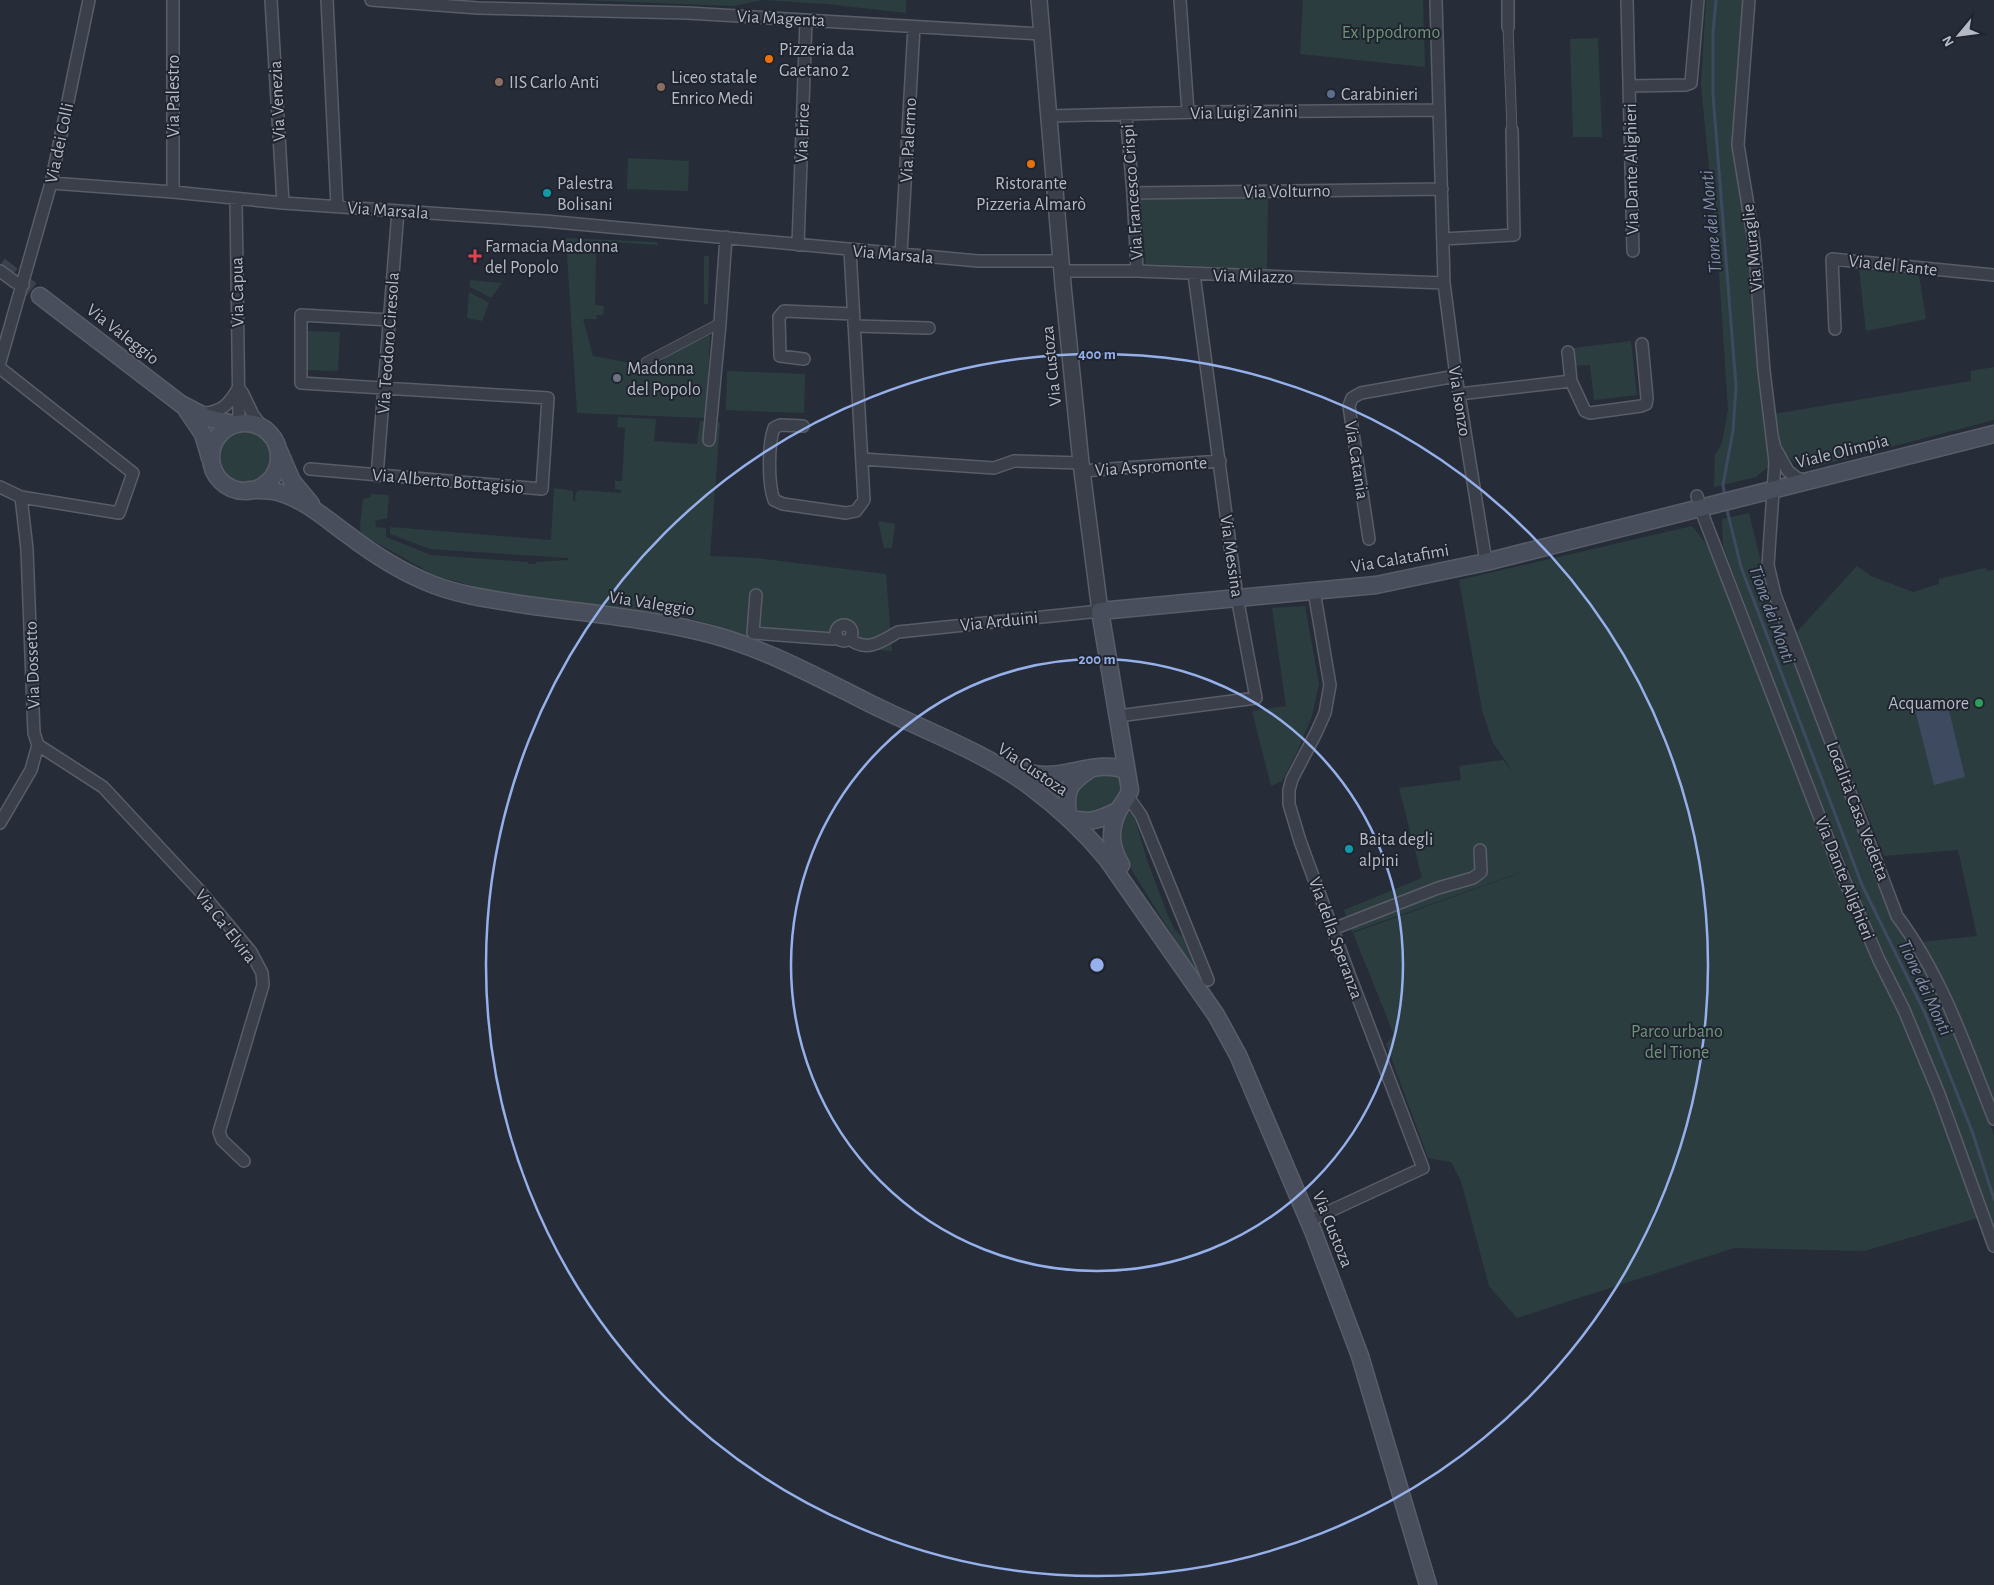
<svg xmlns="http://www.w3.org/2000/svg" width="1994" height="1585" viewBox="0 0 1994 1585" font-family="'Alegreya Sans',sans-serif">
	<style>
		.green { fill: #2c3d3f }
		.water { fill: #3e4a60 }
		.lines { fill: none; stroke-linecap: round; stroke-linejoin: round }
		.stream { stroke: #3e4a60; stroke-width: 3 }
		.secondary-tunnel { stroke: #3b424e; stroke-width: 16; stroke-dasharray: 16 8; stroke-linecap: butt }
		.pedestrian-casing { stroke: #585d68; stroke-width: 11 }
		.minor-casing { stroke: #585d68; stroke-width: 14 }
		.tertiary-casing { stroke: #585d68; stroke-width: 18 }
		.secondary-casing { stroke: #585d68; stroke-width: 19 }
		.pedestrian { stroke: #3a3f4a; stroke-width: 9 }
		.minor { stroke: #3a3f4a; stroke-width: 11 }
		.tertiary { stroke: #3a3f4a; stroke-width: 15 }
		.secondary { stroke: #484e5c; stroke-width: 16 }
		.ring { fill: none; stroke: #95b0ea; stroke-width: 2.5 }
		.food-dot { fill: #e8710a; stroke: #1f242f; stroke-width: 2 }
		.education-dot { fill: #8d6e63; stroke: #1f242f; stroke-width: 2 }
		.service-dot { fill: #5c6f8a; stroke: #1f242f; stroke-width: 2 }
		.culture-dot { fill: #0f9aa8; stroke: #1f242f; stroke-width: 2 }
		.health-dot { fill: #e0444e; stroke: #1f242f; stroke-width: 2 }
		.worship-dot { fill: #6b7280; stroke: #1f242f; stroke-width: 2 }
		.leisure-dot { fill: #2e9e5b; stroke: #1f242f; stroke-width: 2 }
		.labels { text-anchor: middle; stroke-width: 4; stroke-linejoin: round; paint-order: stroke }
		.street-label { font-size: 18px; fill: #b5bac5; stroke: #1f242f }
		.park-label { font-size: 18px; fill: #6f937a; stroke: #1f242f }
		.poi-label { font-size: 18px; fill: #b5bac5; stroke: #1f242f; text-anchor: start }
		.water-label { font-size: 19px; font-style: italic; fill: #818faa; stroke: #1f242f }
		.centre { fill: #95b0ea; stroke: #1f242f; stroke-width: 2.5 }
		.ring-label { font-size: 15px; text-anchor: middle; font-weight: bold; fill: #95b0ea; stroke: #1f242f; stroke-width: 4; stroke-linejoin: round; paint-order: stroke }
	</style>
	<rect width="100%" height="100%" fill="#262d39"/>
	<!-- green -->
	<path class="green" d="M580,0h326v13l-79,-9 -64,-4 -30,6z
		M1303,0h120l2,67 -125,-13z
		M1706,0h38l-10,123 35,343 -13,11 -42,10 1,-32 7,-12 6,-33 -9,-138 -18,-187z
		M1598,38l4,99h-29l-3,-98z
		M628,158l61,3 -1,30 -61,-2z
		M1268,198l-1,71 -121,-5 -6,-64z
		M566,238l91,4 1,3 -47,-3 -5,2 -3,11 -7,-1 -1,51 9,1 -1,9h-7l1,4h-14l10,37 58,11 11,-5 4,-7 44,-20 -4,83 -129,-5z
		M704,256h5l-1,48h-4z
		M1859,269l60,6 7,44 -60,12z
		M470,280l32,3 -11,15 -21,-11z
		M469,292l20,11 -7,18 -15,-3z
		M305,331l35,1 -2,39 -34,-1z
		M1631,341l6,54 -43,5 -4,-35 -15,1 -2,-18z
		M1994,367v53l-184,48c-29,-5 -31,-30 -36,-54l197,-33v-10z
		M727,371l78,3 -1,39 -78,-3z
		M618,417l38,2 -2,22 43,3 3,-23 20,2 -10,133 46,2 130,16 6,77 -145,-12 -35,-15 -24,-6 -64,-10 -128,-16 -60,-16 -75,-42 -1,-8 3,-27 8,-2v-3l18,1 -2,23 -12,3 1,6 10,1v9l45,18 97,7v2h7l1,-2 32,-2v-2l-138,-9 -40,-15v-7l161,13 3,-52 19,3v10h6l-4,-1 1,-7 3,-3 42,3v-3l-6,-1v-8h7l3,-53 -8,-1z
		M219 457a26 26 0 1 1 52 0a26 26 0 1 1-52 0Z
		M1749,513l19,78 103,265 41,91 23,43 32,74 27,71v97l-45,-132 -86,-194 -65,-162 -75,-198 -1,-27z
		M878,521l17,3 -3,24h-8z
		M1692,526l20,25 227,556 39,111 -114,33 -130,-3 -217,70 -28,-32 -28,-105 -10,-19 -23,-4 -42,-114 8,-9 -41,-102 197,-71 -198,70 -8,-22 78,-32 -23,-90 62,-8 -2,-14 44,-6 11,13 -21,-30 -11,-33 -23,-130z
		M1857,566l14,10 42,16 26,-8v-5l46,-11 3,3 6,-1v533l-40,-98 -32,-63 55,-6 -19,-86 -74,6 -89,-222z
		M1305,606l14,78 -7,32 -15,36 -15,29 -11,5 -19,-75 34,-5 -14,-98z
		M1105,774l13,3 4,4c1,22 -27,39 -47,30l-1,-18 15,-15z
		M1066,777l-5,19 -5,1 -17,-13 1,-3z
		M1129,812l5,4 14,47 20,53 7,14 8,8 18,36 34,55 -4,1 -103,-166 -10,-26 5,-21z"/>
	<!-- water -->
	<path class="water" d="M1947,702l18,75 -31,8 -19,-75z"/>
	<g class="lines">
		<!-- stream -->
		<path class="stream" d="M1716,0l-3,32v63l23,291 -3,45 -10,54 2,12
			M1726,506l15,61 121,318 63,128 47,118 22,68"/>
		<!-- secondary-tunnel -->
		<path class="secondary-tunnel" d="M0,265l40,31"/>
		<!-- pedestrian casing -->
		<g class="pedestrian-casing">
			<path id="pedestrian" d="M1508,27l4,103
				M646,362l74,-39"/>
		</g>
		<!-- minor casing -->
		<g class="minor-casing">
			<path id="minor" d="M271,0l12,203
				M327,0l10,206
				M371,0l107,8 209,5 354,21
				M1180,0l8,112
				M1436,0l8,283 12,93 30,186
				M1508,0v27
				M1627,0l6,251
				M1749,0l-11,145 16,97 10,129 8,65 3,12 13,23 9,7 9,3
				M1630,86l56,-1 5,-2 7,-83
				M1126,114l7,79 4,78
				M1049,116l152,-4 238,-2
				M51,183l122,9 110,11 262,18 433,40h83
				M173,192v-192
				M1133,193l309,-4
				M236,199l3,224
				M1443,239l71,-4 -2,-105
				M798,245l8,-225
				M901,254l13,-227
				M0,271l15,11 8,3
				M1062,271h75l307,12
				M854,326l75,2
				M1835,329l-3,-70 162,16
				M1568,352l3,29
				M804,359l-24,-3 -1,-39 5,-6 69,3
				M0,362l51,-179 38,-183
				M0,368l133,105 -14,40 -98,-16 -21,-10
				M242,392l11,23 10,13
				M1459,394l112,-13 14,30 5,2 51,-7 5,-2 1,-6 -5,-54
				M202,413c20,0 28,-10 37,-26
				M803,426l-23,-1 -6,3c-6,16 -6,56 0,72l9,4 63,9 10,-2 8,-11 -14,-250
				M1772,436l3,26 -7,103 7,30 122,321c45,60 70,134 97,203
				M709,440l11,-117 6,-86
				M862,459l132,9 20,-7 67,2
				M310,469l232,20 6,-91 -247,-15v-68l89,5
				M1082,471l138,-10
				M377,476l21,-265
				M1697,496l7,22 136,352 39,90 25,50 35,84 55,152
				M1369,539l-20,-133 3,-8 9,-5 95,-17
				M1314,591l16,94 -5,28 -9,20 -24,46 -3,11v14l11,37 49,133 74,194 -108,50
				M756,595l-3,38 80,6 4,-2
				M836 633a8 8 0 1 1 16 0a8 8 0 1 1-16 0Z
				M850,639c17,14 32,2 48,-7l202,-21
				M1118,716l138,-18 -19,-101 -43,-323
				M38,745l65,42 96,103 52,62 11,21 1,12 -44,147 3,8 22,21
				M1128,797l13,18 67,165
				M0,823l31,-53 7,-25 -4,-12 -1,-24 -6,-160 -6,-52
				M1333,929l105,-41 35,-10 8,-6 -1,-22"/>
		</g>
		<!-- tertiary casing -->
		<g class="tertiary-casing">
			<path id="tertiary" d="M1039,0l24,285 18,178 19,148"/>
		</g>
		<!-- secondary casing -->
		<g class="secondary-casing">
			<path id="secondary" d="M40,296l141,108 27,14 26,6
				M186,409l17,25 7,24
				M211 457a34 34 0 1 1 68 0a34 34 0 1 1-68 0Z
				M279,451l13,30 19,23
				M249,490c10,0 20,-1 29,2 26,7 48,27 69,42 26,20 56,39 87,51 29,11 62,15 93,20 58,8 118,13 175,27 59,14 113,44 167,71 52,26 116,49 162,84 28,21 54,45 76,72l109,156 22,40 75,176 47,125 68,229
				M1011,767c11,4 22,8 34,8 26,1 58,-16 81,-4
				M1068,818c-3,-26 -1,-34 21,-48
				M1068,818c21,6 32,2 51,-8
				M1121,865c-11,-19 -12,-34 -3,-54 4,-7 10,-13 12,-21l-30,-179 276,-26 110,-23 508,-128"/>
		</g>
		<!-- pedestrian -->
		<use href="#pedestrian" class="pedestrian"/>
		<!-- minor -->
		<use href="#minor" class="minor"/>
		<!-- tertiary -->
		<use href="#tertiary" class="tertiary"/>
		<!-- secondary -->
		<use href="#secondary" class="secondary"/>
	</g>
	<!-- distance rings -->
	<g class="ring">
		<circle cx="1097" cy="965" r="306"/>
		<circle cx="1097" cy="965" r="611"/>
	</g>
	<!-- markers -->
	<g class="food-dot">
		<circle cx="769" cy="59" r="5"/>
		<circle cx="1031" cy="164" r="5"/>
	</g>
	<g class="education-dot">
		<circle cx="499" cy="82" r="5"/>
		<circle cx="661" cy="87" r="5"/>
	</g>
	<circle class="service-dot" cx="1331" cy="94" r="5"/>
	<g class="culture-dot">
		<circle cx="547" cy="193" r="5"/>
		<circle cx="1349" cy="849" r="5"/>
	</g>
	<path class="health-dot" d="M472.5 248.5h5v5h5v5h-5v5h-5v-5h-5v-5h5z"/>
	<circle class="worship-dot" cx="617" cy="378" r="5"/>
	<circle class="leisure-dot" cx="1979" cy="703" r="5"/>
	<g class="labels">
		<!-- street labels -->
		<g class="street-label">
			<text transform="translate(781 18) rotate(3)" y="6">Via Magenta</text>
			<text transform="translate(173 96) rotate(-90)" y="6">Via Palestro</text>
			<text transform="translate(277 101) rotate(-93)" y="6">Via Venezia</text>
			<text transform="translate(1244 112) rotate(-1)" y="6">Via Luigi Zanini</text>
			<text transform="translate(802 133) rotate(-88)" y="6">Via Erice</text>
			<text transform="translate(908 140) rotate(-87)" y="6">Via Palermo</text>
			<text transform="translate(59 143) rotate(-78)" y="6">Via dei Colli</text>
			<text transform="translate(1631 169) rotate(-91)" y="6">Via Dante Alighieri</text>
			<text transform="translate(1287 191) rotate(-1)" y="6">Via Volturno</text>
			<text transform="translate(1132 192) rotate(-94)" y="6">Via Francesco Crispi</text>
			<text transform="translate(388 210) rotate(4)" y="6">Via Marsala</text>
			<text transform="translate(1752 248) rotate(-96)" y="6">Via Muraglie</text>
			<text transform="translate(893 254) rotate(5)" y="6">Via Marsala</text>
			<text transform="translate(1893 265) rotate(6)" y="6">Via del Fante</text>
			<text transform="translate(1253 276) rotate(1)" y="6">Via Milazzo</text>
			<text transform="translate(237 292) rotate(-91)" y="6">Via Capua</text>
			<text transform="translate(123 334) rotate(38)" y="6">Via Valeggio</text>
			<text transform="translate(388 343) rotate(-86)" y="6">Via Teodoro Ciresola</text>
			<text transform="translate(1051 366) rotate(-96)" y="6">Via Custoza</text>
			<text transform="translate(1460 401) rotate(81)" y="6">Via Isonzo</text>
			<text transform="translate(1842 451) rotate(-14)" y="6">Viale Olimpia</text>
			<text transform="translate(1357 460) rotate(81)" y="6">Via Catania</text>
			<text transform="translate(1151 466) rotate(-4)" y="6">Via Aspromonte</text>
			<text transform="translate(448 481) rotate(5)" y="6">Via Alberto Bottagisio</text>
			<text transform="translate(1232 556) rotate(82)" y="6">Via Messina</text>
			<text transform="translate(1400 558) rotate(-10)" y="6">Via Calatafimi</text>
			<text transform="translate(652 603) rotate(9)" y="6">Via Valeggio</text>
			<text transform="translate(999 621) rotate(-6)" y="6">Via Arduini</text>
			<text transform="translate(32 665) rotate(-92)" y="6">Via Dossetto</text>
			<text transform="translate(1033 769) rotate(34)" y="6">Via Custoza</text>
			<text transform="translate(1858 811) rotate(69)" y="6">Località Casa Vedetta</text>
			<text transform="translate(1845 878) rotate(68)" y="6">Via Dante Alighieri</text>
			<text transform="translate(226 926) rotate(52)" y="6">Via Ca' Elvira</text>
			<text transform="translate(1336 938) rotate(70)" y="6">Via della Speranza</text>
			<text transform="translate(1333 1229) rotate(68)" y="6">Via Custoza</text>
		</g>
		<!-- park labels -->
		<g class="park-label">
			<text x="1391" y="38">Ex Ippodromo</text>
			<text x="1677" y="1037">Parco urbano<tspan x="1677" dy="21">del Tione</tspan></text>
		</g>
		<!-- poi labels -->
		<g class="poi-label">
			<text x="779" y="55">Pizzeria da<tspan x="779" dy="21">Gaetano 2</tspan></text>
			<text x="671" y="83">Liceo statale<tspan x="671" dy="21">Enrico Medi</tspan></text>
			<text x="509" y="88">IIS Carlo Anti</text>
			<text x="1341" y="100">Carabinieri</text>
			<text x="557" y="189">Palestra<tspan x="557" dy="21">Bolisani</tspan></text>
			<text x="1031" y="189" text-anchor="middle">Ristorante<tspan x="1031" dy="21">Pizzeria Almarò</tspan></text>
			<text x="485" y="252">Farmacia Madonna<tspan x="485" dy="21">del Popolo</tspan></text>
			<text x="627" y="374">Madonna<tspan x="627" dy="21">del Popolo</tspan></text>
			<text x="1969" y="709" text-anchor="end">Acquamore</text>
			<text x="1359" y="845">Baita degli<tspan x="1359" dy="21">alpini</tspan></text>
		</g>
		<!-- water labels -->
		<g class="water-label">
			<text transform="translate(1710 222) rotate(-95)" y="7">Tione dei Monti</text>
			<text transform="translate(1773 614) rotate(70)" y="7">Tione dei Monti</text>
			<text transform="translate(1926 987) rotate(65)" y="7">Tione dei Monti</text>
		</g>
	</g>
	<circle cx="1097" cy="965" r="8" class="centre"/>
	<g class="ring-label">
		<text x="1097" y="359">400 m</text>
		<text x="1097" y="664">200 m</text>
	</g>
	<!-- north arrow -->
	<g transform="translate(1959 35) rotate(241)" stroke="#1f242f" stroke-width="4" paint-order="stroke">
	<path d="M0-4L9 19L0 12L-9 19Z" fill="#b5bac5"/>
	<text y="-8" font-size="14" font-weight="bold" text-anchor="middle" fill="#b5bac5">N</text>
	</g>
</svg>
